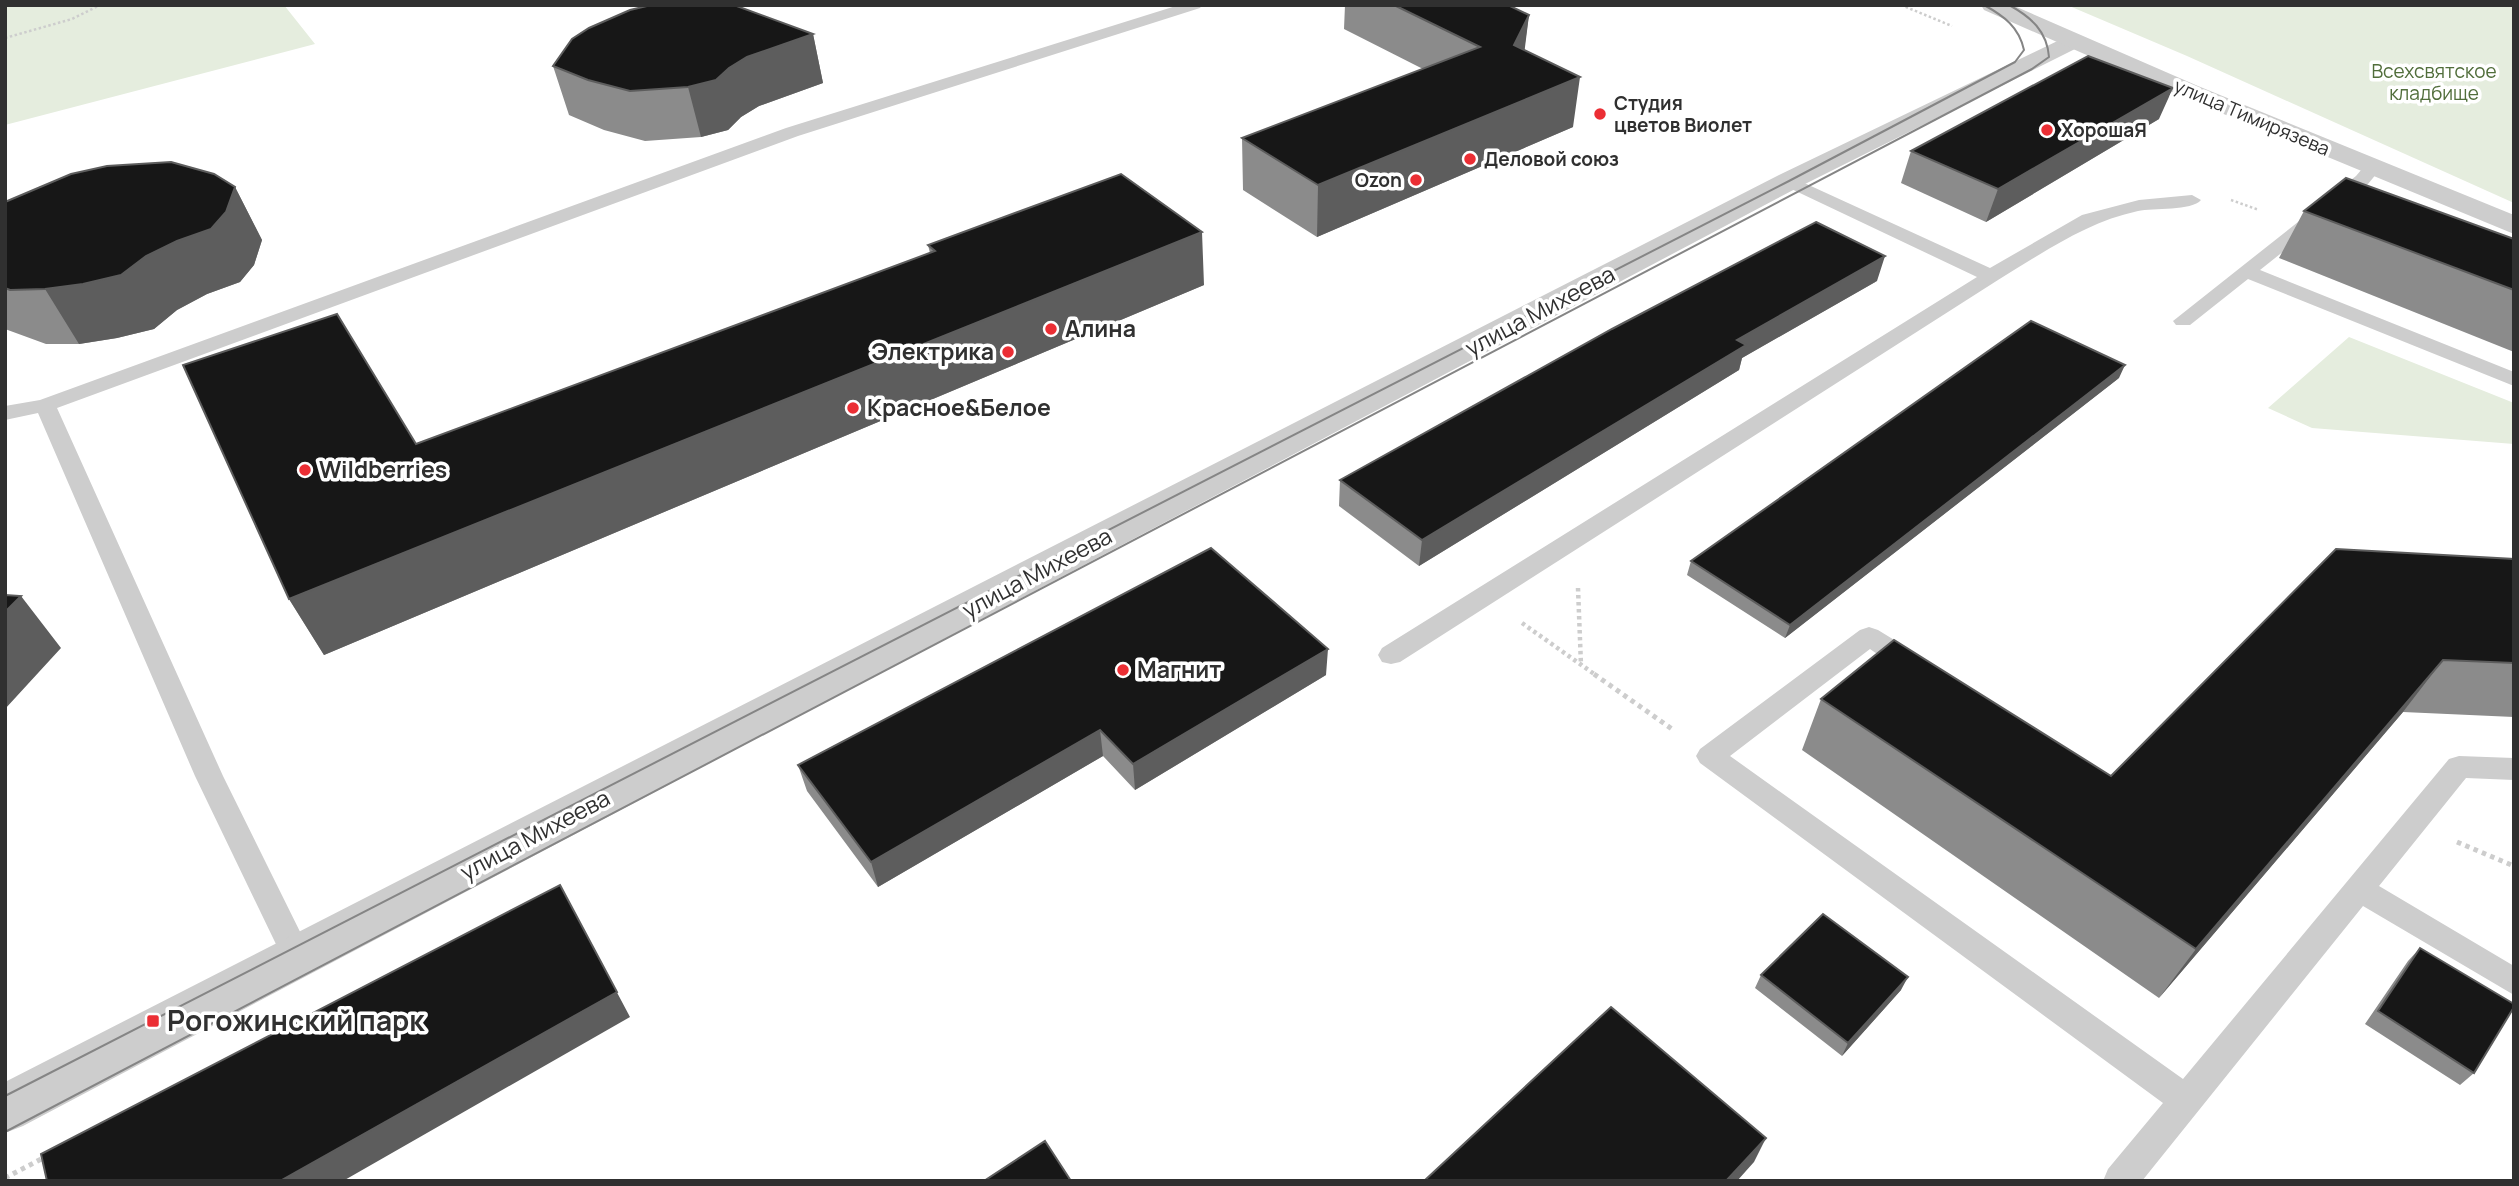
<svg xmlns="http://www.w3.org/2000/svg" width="2519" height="1186" viewBox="0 0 2519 1186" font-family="Manrope,sans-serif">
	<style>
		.green { fill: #e5edde }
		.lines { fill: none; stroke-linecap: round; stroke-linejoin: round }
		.path-far2 { stroke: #cdcdcd; stroke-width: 2.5; stroke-dasharray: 2.5 2.5; stroke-linecap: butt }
		.path-far1 { stroke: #cdcdcd; stroke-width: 4.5; stroke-dasharray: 3.5 3.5; stroke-linecap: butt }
		.path { stroke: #cdcdcd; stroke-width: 5; stroke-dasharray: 4.5 4.5; stroke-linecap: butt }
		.service { fill: #cdcdcd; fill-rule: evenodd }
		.minor { fill: #cdcdcd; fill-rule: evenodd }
		.tertiary { fill: #cdcdcd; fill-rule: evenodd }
		.tram { stroke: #858585; stroke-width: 2 }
		.wall { fill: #8b8b8b }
		.shaded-wall { fill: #5d5d5d }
		.building { fill: #171717; stroke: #5d5d5d; stroke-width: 2 }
		.poi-dot { fill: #eb2e34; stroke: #fff; stroke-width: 2.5 }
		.labels { text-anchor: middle; stroke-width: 7; stroke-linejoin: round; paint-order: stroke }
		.far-park-label { font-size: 19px; fill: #516e3b; stroke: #fff }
		.far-poi-label { font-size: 19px; font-weight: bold; fill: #303030; stroke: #fff; text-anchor: start }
		.far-street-label { font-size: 19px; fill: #303030; stroke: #fff }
		.street-label { font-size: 23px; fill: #303030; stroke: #fff }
		.poi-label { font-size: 23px; font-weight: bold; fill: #303030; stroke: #fff; text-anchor: start }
		.near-poi-label { font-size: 28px; font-weight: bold; fill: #303030; stroke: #fff; text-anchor: start }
	</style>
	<rect width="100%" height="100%" fill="#fff"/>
	<!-- green -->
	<path class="green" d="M5,5h279l31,39 -310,81z
		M2067,5h447v198l-327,-147z
		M2349,337l165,66v41l-202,-16 -44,-20z"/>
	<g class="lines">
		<!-- path-far2 -->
		<path class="path-far2" d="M283,5h39
			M1901,5l51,21
			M5,38l67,-19 28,-14
			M2231,200l28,10"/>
		<!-- path-far1 -->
		<path class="path-far1" d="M1578,588l3,77
			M1522,623l75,53"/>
		<!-- path -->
		<path class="path" d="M1594,674l78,55
			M2457,842l57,24
			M5,1178l40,-21"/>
		<!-- service -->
		<path class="service" d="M1179,5h23l-2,3 -402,128 -741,272 166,368 90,182 -4,9 -11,4 -11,-4 -92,-191 -157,-363 -33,7v-14l35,-6 746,-272z
			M2373,162l9,5 -14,17 -108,86 254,102v14l-266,-107 -58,46h-14l-3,-4 183,-145 11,-13z
			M1789,176l201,92 92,-53 57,-15 53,-5 9,5c-9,11 -48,8 -63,11 -52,11 -95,42 -140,69l-598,382 -9,2 -9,-2 -4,-7 4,-7 595,-371 -194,-92 -3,-4z
			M1869,627l9,3 44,27 4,7 -4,7c-19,5 -37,-12 -52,-22l-140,107 453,323 266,-320 10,-3 55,2v22l-48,-2 -87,108 135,80v29l-151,-89 -221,275h-39l5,-12 55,-66 -463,-340 -4,-7 4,-7 160,-119z"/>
		<!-- minor -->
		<path class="minor" d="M2072,34l9,2 3,5 -3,5 -282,141 -1776,939 -18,7v-51l1774,-907z"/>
		<!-- tertiary -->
		<path class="tertiary" d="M1981,5h31l186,81 316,129v19l-334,-138 -196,-86z"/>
		<!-- tram -->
		<path class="tram" d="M5,1096l1784,-915 226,-119 9,-12c-5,-23 -20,-34 -40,-45
			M5,1132l2027,-1063 17,-12c-2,-26 -18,-40 -40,-52"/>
	</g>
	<!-- wall -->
	<path class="wall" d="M1345,5h163l21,10 -5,35 49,77 -256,110 -74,-47 -1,-52 181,-69 -79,-40z
		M813,34l10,49 -64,23 -18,11 -13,13 -27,7 -56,4 -41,-11 -35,-15 -16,-49z
		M2159,119l-173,103 -85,-39 10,-32z
		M235,187l27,53 -8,25 -14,17 -33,12 -30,16 -23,19 -37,9 -38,6h-33l-41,-15v-127z
		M2304,211l210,28v113l-235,-94z
		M928,245l276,40 -880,370 -35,-56 127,-155 514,-191z
		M1877,281l-135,77 -3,12 -320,196 -80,-60 1,-26z
		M2119,378l-334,260 -98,-63 4,-14z
		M2514,559v158l-111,-5 -244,286 -357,-248 19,-51 290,77z
		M1326,675l-191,115 -32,-34 -225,131 -71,-96 -9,-26z
		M2420,948l54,125 -14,12 -95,-61 43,-63z
		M1761,975l140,15 -59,66 -87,-68z"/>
	<!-- shaded-wall -->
	<path class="shaded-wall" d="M1529,15l-6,48 -9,-18z
		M813,34l10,49 -64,23 -18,11 -13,13 -27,7 -13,-50 41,-19 18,-11z
		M1580,77l-7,50 -256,110 1,-52z
		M2173,88l-14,31 -173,103 12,-33z
		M235,187l27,53 -8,25 -14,17 -33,12 -30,16 -23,19 -37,9 -38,6 -34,-55z
		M1202,232l2,53 -880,370 -35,-56z
		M1885,256l-8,25 -135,77 -3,12 -320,196 3,-26 315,-200z
		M2125,365l-6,13 -334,260 5,-13z
		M21,596l40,52 -56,61v-97z
		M1328,649l-2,26 -191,115 -2,-26z
		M2443,660l-40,52 -244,286 37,-49z
		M1100,730l3,26 -225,131 -7,-25z
		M560,885l70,132 -287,164h-63z
		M1908,977l-7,13 -59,66 6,-13z
		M1766,1138l-12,24 -17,19h-11z"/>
	<!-- building -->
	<path class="building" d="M651,5h83l79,29 -66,23 -18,11 -13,12 -28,7 -58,4 -42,-11 -35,-14 19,-27 17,-11 41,-18z
		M1394,5h114l21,10 -15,30 66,32 -262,108 -76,-47 238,-91z
		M2088,56l85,32 -175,101 -87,-38z
		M171,162l43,12 21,13 -9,25 -15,17 -34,12 -31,15 -25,19 -38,9 -38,5 -35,1 -5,-2v-86l66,-28 36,-8z
		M1121,174l81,58 -913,367 -106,-234 154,-51 79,130 519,-193 -7,-6z
		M2346,178l168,61v51l-210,-79z
		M1816,222l69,34 -148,84 9,5 -324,195 -82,-60 272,-151z
		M2031,321l94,44 -335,260 -99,-64z
		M1211,548l117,101 -195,115 -33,-34 -229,132 -73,-97z
		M2336,549l178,10v104l-71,-3 -247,289 -375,-250 73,-59 217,136z
		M5,595l16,1 -16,16z
		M560,885l57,107 -337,189h-233l-6,-27z
		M1823,914l85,63 -60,66 -87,-68z
		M2420,948l94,56v3l-40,66 -96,-62z
		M1611,1007l155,131 -40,43h-302z
		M1045,1141l26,40h-87z"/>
	<!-- markers -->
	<g class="poi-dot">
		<circle cx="1600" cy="114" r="7"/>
		<circle cx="2047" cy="130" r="7"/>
		<circle cx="1470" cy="159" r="7"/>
		<circle cx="1416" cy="180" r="7"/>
		<circle cx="1051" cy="329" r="7"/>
		<circle cx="1008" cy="352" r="7"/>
		<circle cx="853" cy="408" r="7"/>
		<circle cx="305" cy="470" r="7"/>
		<circle cx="1123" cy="670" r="7"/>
		<rect x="146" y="1014" width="14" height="14" rx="3.5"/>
	</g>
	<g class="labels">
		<!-- far-park labels -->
		<g class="far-park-label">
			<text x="2434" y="78">Всехсвятское<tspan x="2434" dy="22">кладбище</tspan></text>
		</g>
		<!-- far-poi labels -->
		<g class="far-poi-label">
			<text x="1614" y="110">Студия<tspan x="1614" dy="22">цветов Виолет</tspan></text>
			<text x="2061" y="137">ХорошаЯ</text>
			<text x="1484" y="166">Деловой союз</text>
			<text x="1402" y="187" text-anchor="end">Ozon</text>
		</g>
		<!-- far-street labels -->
		<g class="far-street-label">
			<text transform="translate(2252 117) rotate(23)" y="7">улица Тимирязева</text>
		</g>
		<!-- street labels -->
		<g class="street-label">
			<text transform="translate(1540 311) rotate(-28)" y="8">улица Михеева</text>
			<text transform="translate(1037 573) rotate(-28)" y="8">улица Михеева</text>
			<text transform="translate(535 835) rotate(-28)" y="8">улица Михеева</text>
		</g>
		<!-- poi labels -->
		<g class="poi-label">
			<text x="1065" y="337">Алина</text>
			<text x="994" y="360" text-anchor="end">Электрика</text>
			<text x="867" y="416">Красное&amp;Белое</text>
			<text x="319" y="478">Wildberries</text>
			<text x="1137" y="678">Магнит</text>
		</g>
		<!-- near-poi labels -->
		<g class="near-poi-label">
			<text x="167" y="1031">Рогожинский парк</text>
		</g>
	</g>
	<!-- border -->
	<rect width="2519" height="1186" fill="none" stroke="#303030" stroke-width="14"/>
</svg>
